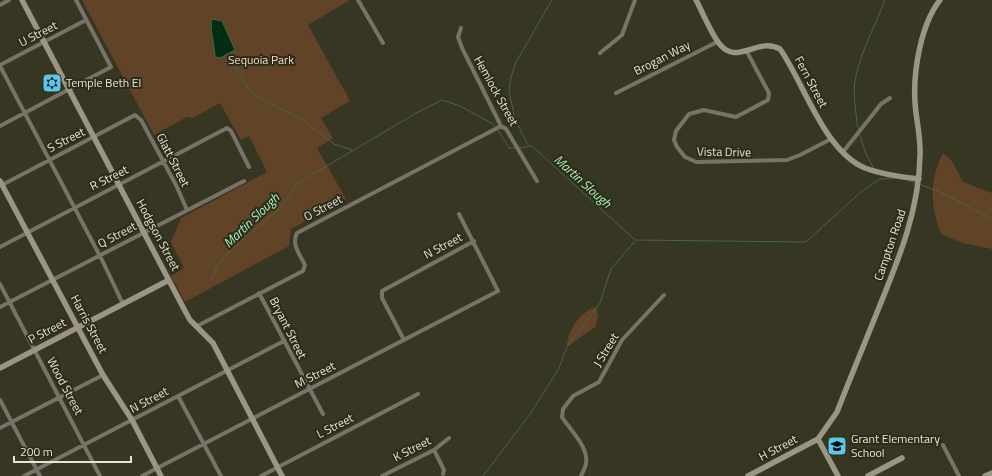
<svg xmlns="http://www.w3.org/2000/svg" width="992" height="476" viewBox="0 0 992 476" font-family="'Titillium Web',sans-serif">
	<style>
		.green { fill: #614327 }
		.water { fill: #032d13; stroke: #46644e }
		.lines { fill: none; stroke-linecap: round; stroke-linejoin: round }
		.stream { stroke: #46644e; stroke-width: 1 }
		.street { stroke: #777369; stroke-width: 4 }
		.secondary { stroke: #9c9586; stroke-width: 5.5 }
		.labels { text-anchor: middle; stroke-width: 4; stroke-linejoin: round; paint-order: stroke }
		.street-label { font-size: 12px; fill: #e4e4d8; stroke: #2c2c18 }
		.park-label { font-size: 12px; fill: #f6dac3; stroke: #2c2c18 }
		.poi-label { font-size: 12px; fill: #e4e4d8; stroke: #2c2c18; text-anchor: start }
		.water-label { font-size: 13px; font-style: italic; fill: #a7f5bb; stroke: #2c2c18 }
	</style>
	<rect width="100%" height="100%" fill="#373622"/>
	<!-- green -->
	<path class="green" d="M82,0h268l-42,25 42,76 -29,17 12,20 -16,10 29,51 -55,30 -2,17 -104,56 -14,-26 13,-8 -13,-26 10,-24 86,-46 -18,-36 -8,4 -21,-37 -27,15 -6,-1 -33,18z
		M943,153l9,8 11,21 29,11v56l-29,-6 -22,-9c-11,-30 -12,-52 2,-81z
		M596,307l2,9 -2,10 -29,21c0,-16 14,-37 29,-40z"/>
	<!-- water -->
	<path class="water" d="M212,19l10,2 13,29 -15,8 -5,-1c0,-11 -6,-30 -3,-38z"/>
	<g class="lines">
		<!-- stream -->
		<path class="stream" d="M227,54l5,5 15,28 15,13 39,19 33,25 18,6
			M498,130l11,18h6
			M859,130l-2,-6c-1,-14 -4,-30 -2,-43 5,-29 20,-54 30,-81
			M859,133l7,21 8,15
			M528,145l-13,-26 -6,-28 2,-14 5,-15 36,-62
			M518,148l14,-2 103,94 171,2 56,-51 18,-12 15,-1
			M906,180l10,3
			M919,184l21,8 52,27
			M211,280l7,-15 13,-15 48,-41 19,-26 120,-71 24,-12 18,6 33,18 3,3
			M483,476l48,-63 28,-45 8,-21 33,-44 11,-34 24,-28"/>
		<!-- street -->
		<path class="street" d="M358,0l25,43
			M0,5l9,-5
			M461,28l-3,9 4,11 39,78 5,3 31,52
			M746,50l23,43 -1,7 -32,17 -32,-7 -15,4 -13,17 -2,9 3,7 8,10 11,5 91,-2 13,-5 31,-16
			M600,53l22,-18 13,-35
			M0,65l86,-45
			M0,66l102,194 21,44
			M616,93l101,-51
			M0,126l111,-59 -35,-67
			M843,152l38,-48 9,-6
			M2,185l133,-70 6,5 35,65 11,25
			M0,247l227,-119 4,3 18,36
			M0,284l100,192
			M259,293l64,121
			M0,307l244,-126
			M197,326l106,-55 2,-6c-5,-10 -14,-21 -8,-32l204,-107
			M404,340l-22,-42v-7l92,-50
			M178,396l43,80
			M0,400l40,76
			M0,428l103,-53
			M943,445l16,31
			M434,450l10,20 -1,4
			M24,476l260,-135
			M142,476l356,-185 -39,-77
			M261,476l157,-82
			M382,476l52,-26 15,-12
			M581,476c2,-4 4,-8 5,-12 3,-17 -16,-34 -24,-47l1,-8 10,-13 26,-14 23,-42 42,-45"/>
		<!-- secondary -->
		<path class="secondary" d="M22,0l163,311 5,9 23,23 69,133
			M696,0c7,13 13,29 22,42 18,26 39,-6 62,7 24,34 44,102 85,119 16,6 36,9 54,11
			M0,181l103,194 29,45 29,56
			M0,368l169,-88
			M818,439l20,37
			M748,476l70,-37 19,-27c14,-36 29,-72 43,-107 20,-49 39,-96 40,-149 1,-19 -4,-36 -5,-54 -2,-31 6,-78 25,-102
			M868,476l34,-18
			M985,476l7,-3"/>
	</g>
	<!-- icons -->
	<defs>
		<g id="synagogue-square" transform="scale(1)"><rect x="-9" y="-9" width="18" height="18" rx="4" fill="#5ac8e6" stroke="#2c2c18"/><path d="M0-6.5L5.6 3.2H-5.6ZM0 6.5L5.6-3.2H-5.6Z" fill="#111"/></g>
		<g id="school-square" transform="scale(1)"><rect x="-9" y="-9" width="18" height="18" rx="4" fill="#5ac8e6" stroke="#2c2c18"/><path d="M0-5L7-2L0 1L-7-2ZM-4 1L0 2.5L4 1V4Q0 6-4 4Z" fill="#111"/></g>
	</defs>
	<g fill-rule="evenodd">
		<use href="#synagogue-square" x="52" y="83"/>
		<use href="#school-square" x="837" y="446"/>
	</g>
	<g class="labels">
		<!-- street labels -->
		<g class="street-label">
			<text transform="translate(38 34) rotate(-27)" y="4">U Street</text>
			<text transform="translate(662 58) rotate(-27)" y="4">Brogan Way</text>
			<text transform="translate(811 82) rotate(62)" y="4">Fern Street</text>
			<text transform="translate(496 91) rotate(61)" y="4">Hemlock Street</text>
			<text transform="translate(66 140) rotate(-27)" y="4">S Street</text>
			<text transform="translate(724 152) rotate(1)" y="4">Vista Drive</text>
			<text transform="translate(173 160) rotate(63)" y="4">Glatt Street</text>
			<text transform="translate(109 178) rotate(-27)" y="4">R Street</text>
			<text transform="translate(323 208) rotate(-28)" y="4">O Street</text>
			<text transform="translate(117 235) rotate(-28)" y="4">Q Street</text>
			<text transform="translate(158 235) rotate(62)" y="4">Hodgson Street</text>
			<text transform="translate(890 245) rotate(-71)" y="4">Campton Road</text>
			<text transform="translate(443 246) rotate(-28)" y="4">N Street</text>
			<text transform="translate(89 324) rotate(62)" y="4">Harris Street</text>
			<text transform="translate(288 328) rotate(63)" y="4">Bryant Street</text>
			<text transform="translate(47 331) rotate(-28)" y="4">P Street</text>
			<text transform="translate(606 350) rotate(-59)" y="4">J Street</text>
			<text transform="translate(315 375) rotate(-27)" y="4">M Street</text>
			<text transform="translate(65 386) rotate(62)" y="4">Wood Street</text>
			<text transform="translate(149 400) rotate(-28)" y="4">N Street</text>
			<text transform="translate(335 426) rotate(-27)" y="4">L Street</text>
			<text transform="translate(778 448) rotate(-28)" y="4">H Street</text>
			<text transform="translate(412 449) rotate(-27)" y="4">K Street</text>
		</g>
		<!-- park labels -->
		<g class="park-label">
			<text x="261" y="64">Sequoia Park</text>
		</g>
		<!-- poi labels -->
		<g class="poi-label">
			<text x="66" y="87">Temple Beth El</text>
			<text x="851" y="443">Grant Elementary<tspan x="851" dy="14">School</tspan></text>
		</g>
		<!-- water labels -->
		<g class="water-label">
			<text transform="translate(583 181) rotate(42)" y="5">Martin Slough</text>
			<text transform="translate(251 220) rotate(-44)" y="5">Martin Slough</text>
		</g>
	</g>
	<!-- scale -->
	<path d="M14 456v6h117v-6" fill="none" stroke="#e4e4d8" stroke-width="2"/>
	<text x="20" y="456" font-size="12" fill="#e4e4d8" stroke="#2c2c18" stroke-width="3" paint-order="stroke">200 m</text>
</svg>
